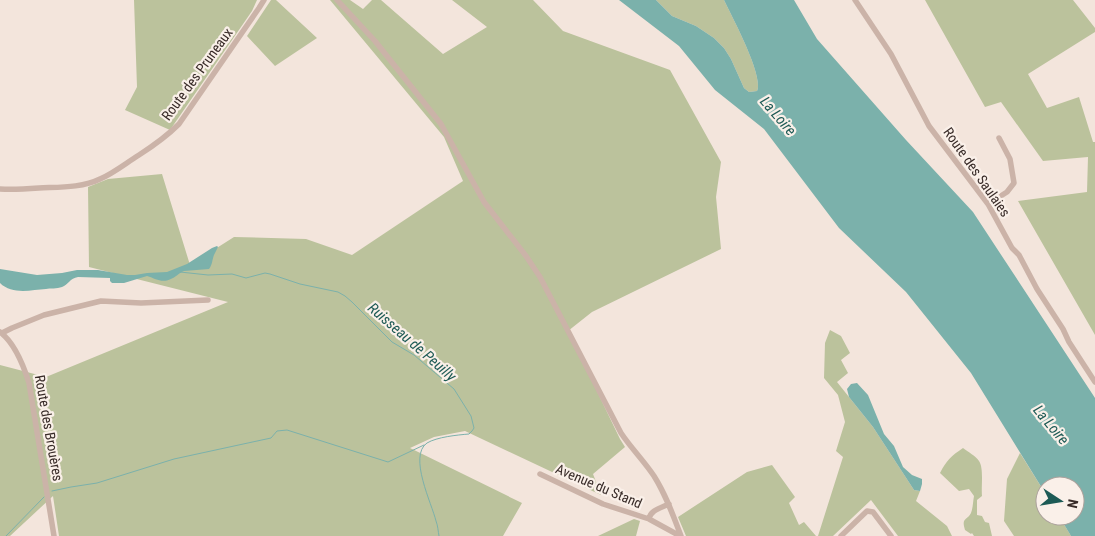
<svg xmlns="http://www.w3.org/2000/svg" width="1095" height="536" viewBox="0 0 1095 536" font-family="'Roboto Condensed',sans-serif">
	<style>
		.green { fill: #bbc29c }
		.water { fill: #7bb1ab }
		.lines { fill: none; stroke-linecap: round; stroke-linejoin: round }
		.stream { stroke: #7bb1ab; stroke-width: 1 }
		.minor { stroke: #cbb3a8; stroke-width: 5.5 }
		.labels { text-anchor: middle; stroke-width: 4.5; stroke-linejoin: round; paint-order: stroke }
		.street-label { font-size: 14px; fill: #382b28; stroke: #faf0e9 }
		.water-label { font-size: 15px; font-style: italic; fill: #1d5a55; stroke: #faf0e9 }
	</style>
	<rect width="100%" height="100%" fill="#f3e5dc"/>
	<!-- green -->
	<path class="green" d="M134,0h123l-5,11 -82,119 -45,-20 12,-23z
		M271,0h5l41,38 -42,28 -28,-30z
		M330,0h20l13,9 9,-9h9l62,54 44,-27 -35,-27h81l30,31 107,39 51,92 -5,35 5,52 -129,63 -24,19 52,108 5,8 -32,27 8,21 -136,-64 -31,6 -24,11 112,55 -19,33h-444l-6,-40 -43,40h-10v-171l46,12 182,-75 -139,-35 -1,-80 20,-8 54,-5 28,91 44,-28 72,2 46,16 111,-74 -19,-44z
		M656,0h68c8,17 40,76 33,91l-8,1 -5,-4 -13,-29 -7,-11 -10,-10 -18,-12 -24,-10z
		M925,0h148l22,28v4l-67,42 19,34 32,-11 14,45h2v193l-77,-134 69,-9 1,-35 -45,4 -42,-59 -16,5z
		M830,330l11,6 9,17 -9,7 7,13 -11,9 36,45 41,63 6,1 -4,10 31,25 5,10h-54l-27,-36 -38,36h-15l25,-79 -7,-6 9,-29 -7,-27 -14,-17 1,-35z
		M963,448c5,4 13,8 16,13 5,7 2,26 3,35l-5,4v15l5,1 3,6 4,1 3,13h-18l-2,-3 -1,1 -6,-4c-4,-13 2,-9 6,-17 2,-5 2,-12 3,-17l-5,-7 -10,2 -19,-18c6,-12 11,-17 23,-25z
		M1020,453l25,40v23h14l12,20h-57l-10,-15 3,-42z
		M772,465l23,32 -6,6 10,22 5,-3 12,14h-130l-8,-19 69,-45z
		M634,519l6,2 -4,15h-38z"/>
	<!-- water -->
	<path class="water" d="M619,0h37l16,16 24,10 18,12 10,10 7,11 13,29 5,4 8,-1c7,-15 -25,-74 -33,-91h70l23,39 89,101 67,72 122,186v138h-24l-12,-20h16v-30h-30v7l-74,-120 -65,-81 -67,-64 -75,-99 -49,-39 -36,-44z
		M217,246l1,1c-1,2 -2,4 -3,6 -3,5 -2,11 -6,16l-25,2c-5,2 -7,5 -11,7 -11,6 -16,1 -26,-2l-23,7h-12l-2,-2v-3l-32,-1c-8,1 -10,8 -16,10 -5,2 -12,1 -16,2 -15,1 -34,6 -46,-6v-14l37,6 25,-2 15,-3h21l29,5h8l12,-2 20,-1 20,-8 25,-16z
		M857,383l11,12 16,39 10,12 9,21 9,8 10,4v5l-2,7 -6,-1 -41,-63 -24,-30 -2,-8 4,-5z"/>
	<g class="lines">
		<!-- stream -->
		<path class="stream" d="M180,272l28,3 24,-1 14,4 19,-5 5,1 30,10 38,8 7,4 7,6 40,40 22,13 40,34 17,27 3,12 -2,3 -3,3c-12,1 -32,3 -42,9 -19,13 5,61 9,78 2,5 2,10 3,15
			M52,491l19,-4 26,-4 77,-24 97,-21 6,-7 10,-1 101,32 36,-17
			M6,536l38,-39"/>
		<!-- minor -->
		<path class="minor" d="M337,0l38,41 66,83 43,78 42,54 14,21 81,156c10,15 23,28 33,43 12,19 19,39 27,60
			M855,0l36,54 38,72 59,78 24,44 7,7 18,34 26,40 6,13 26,40
			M0,189c13,1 26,0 39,-1 19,-1 43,0 61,-9 14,-6 26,-16 39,-24 14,-9 28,-19 40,-31l80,-116 5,-8
			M988,204l19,-12 7,-9 -4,-24 -11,-21
			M0,332c15,11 24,35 29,51l25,153
			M2,333l10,-5 32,-13 57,-14 40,2 67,-3
			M540,474l63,30 46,15 31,17
			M649,519c1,-9 12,-11 20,-15
			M841,536l26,-25 6,1 18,24"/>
	</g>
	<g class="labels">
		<!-- street labels -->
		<g class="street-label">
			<text transform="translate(197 74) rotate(-54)" y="5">Route des Pruneaux</text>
			<text transform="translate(977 172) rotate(55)" y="5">Route des Saulaies</text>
			<text transform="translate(49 428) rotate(80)" y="5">Route des Brouères</text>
			<text transform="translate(599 486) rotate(23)" y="5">Avenue du Stand</text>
		</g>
		<!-- water labels -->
		<g class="water-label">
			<text transform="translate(778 116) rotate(49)" y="5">La Loire</text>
			<text transform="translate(412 342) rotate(41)" y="5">Ruisseau de Peuilly</text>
			<text transform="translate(1051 425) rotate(50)" y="5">La Loire</text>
		</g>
	</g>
	<!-- north arrow -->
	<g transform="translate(1060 501) rotate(102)"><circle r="24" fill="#faf0e9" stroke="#aca19c"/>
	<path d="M0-4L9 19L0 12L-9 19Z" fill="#1d5a55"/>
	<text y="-8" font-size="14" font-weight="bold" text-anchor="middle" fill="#382b28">N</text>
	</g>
</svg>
